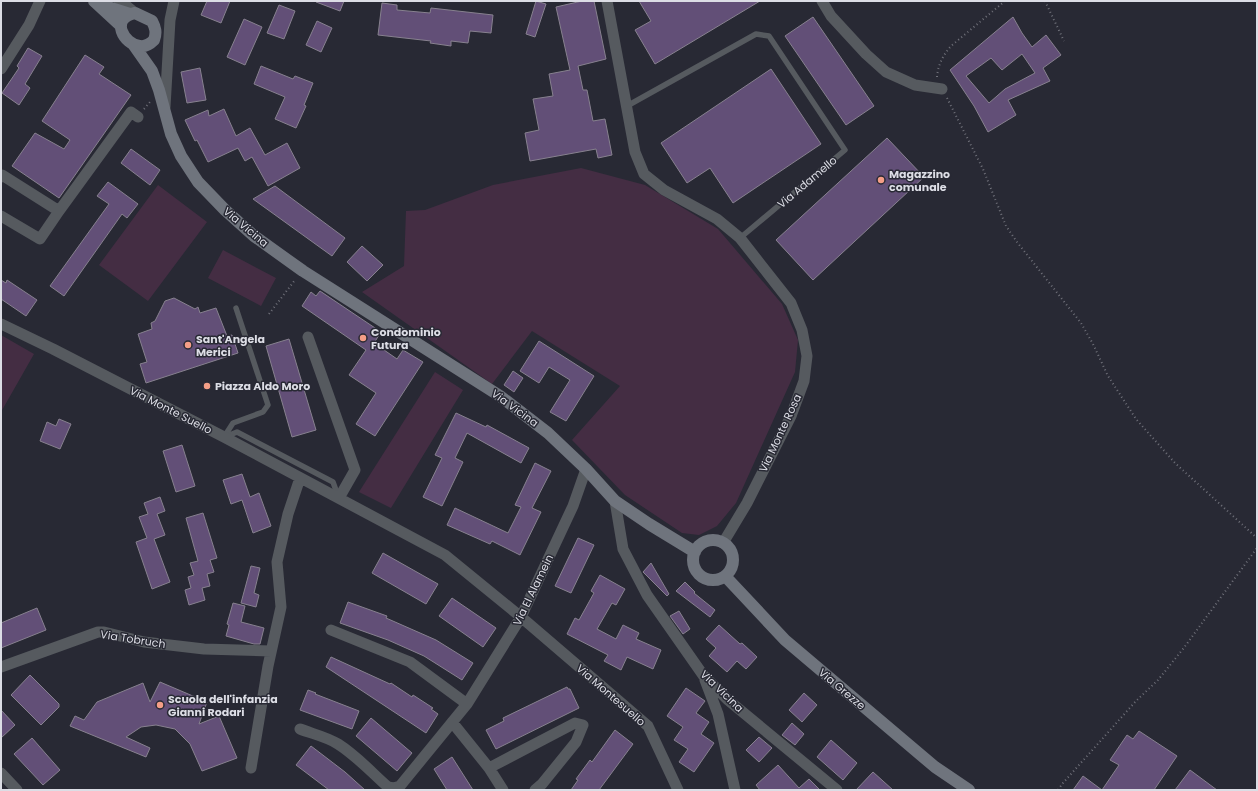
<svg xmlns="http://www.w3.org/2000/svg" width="1258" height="791" viewBox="0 0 1258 791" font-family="Poppins,sans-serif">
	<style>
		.green { fill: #442d43 }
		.building { fill: #624f77; stroke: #87818f; fill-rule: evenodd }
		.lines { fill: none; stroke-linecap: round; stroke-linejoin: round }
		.path { stroke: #70717a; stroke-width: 2; stroke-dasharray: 1 3; stroke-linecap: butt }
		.lane { stroke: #565a5f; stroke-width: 5.5 }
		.street { stroke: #565a5f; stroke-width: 11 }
		.secondary { stroke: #6f747d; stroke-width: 12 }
		.poi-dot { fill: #f49e87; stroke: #282934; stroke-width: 1.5 }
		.labels { text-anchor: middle; stroke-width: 3; stroke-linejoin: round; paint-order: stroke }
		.poi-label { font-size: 11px; font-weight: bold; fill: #dcdde5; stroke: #282934; text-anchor: start }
		.street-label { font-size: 11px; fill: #dcdde5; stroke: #282934 }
	</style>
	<rect width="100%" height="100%" fill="#282934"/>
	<!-- green -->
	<path class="green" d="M581,168l64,17 73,44 64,75 16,36 -3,32 -59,131 -19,23 -18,9 -17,-2 -57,-38 -53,-55 48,-54 -88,-55 -40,53 -130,-92 42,-26 2,-55 19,-1 68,-25z
		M158,185l49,37 -59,79 -49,-36z
		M223,250l53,28 -15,28 -53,-28z
		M1,335l33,19 -33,58z
		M435,372l28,18 -72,118 -32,-16z"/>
	<!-- building -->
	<path class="building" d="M207,1h23l-9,22 -20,-8z
		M316,1h28l-4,10 -24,-9z
		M536,1l10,3 -11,33 -9,-3z
		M582,1h12l12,58 -28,7 5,24h4l6,31 12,-2 7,36 -14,3 -2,-9 -66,12 -5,-28 14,-3 -6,-31 20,-3 -4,-22 21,-4 -14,-63z
		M639,1h121l-105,63 -20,-34 16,-9z
		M382,3l15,2v5l33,3 1,-5 62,7 -2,18 -21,-2 -2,12 -17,-2v5l-21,-3 1,-2 -53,-6z
		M279,5l16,6 -11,28 -17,-6z
		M813,17l61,89 -28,19 -61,-89z
		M1013,17l9,16 10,14 14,-12 15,20 -18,13 7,13 -42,19 8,15 -28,17 -14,-26 -24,-36zM1022,54l13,19 -30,16 -16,14 -23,-27 25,-18 11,12z
		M244,19l18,8 -17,38 -18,-8z
		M317,21l15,7 -11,24 -15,-7z
		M28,48l14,8 -17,28 5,4 -11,17 -17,-12 17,-25 -2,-2z
		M85,55l19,12 -5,7 32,21 -72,103 -47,-32 23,-33 29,16 6,-9 -28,-19z
		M261,66l32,13 2,-3 18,7 -9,22 2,1 -10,22 -21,-9 10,-22 -31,-13z
		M200,68l6,32 -19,3 -6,-31z
		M771,69l50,75 -88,59 -23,-35 -23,15 -26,-40z
		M224,109l12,27 14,-8 15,27 22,-12 13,25 -32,18 -16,-29 -7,4 -7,-13 -30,14 -11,-22 -2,1 -10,-21 23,-10 1,6z
		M887,138l37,39 -111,103 -37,-40z
		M131,149l29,21 -10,15 -29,-22z
		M108,182l30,22 -11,14 -5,-4 -58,82 -14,-10 59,-82 -12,-8z
		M275,186l70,52 -13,18 -79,-57z
		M362,246l21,19 -16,16 -20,-19z
		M1,280l5,3 1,-3 30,20 -11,16 -25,-17z
		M320,291l61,41 -7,11 23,16 6,-9 20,12 -48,74 -19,-12 20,-31 -27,-18 17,-25 -64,-44 9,-14 5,4z
		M174,298l21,11 3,-2 2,6 16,-5 11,28 5,-1 6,18 -92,30 -6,-19 7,-2 -9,-28 14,-5 -1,-6 4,-2 10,-20z
		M289,339l27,91 -24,7 -26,-91z
		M539,341l55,35 -28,45 -16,-9 20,-32 -21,-13 -10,16 -19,-12z
		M513,371l10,7 -9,14 -10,-7z
		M456,413l30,14 1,-2 42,23 -8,15 -54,-30 -12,25 8,4 -21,44 -19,-9 19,-39 -7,-3z
		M59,419l12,5 -11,25 -20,-8 7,-19 9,4z
		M182,445l13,41 -19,6 -13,-41z
		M535,463l16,8 -19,37 9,4 -21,43 -28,-14 -2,3 -43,-19 8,-17 53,25 13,-26 -6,-2z
		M242,474l8,23 9,-4 12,33 -18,7 -11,-33 -11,4 -8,-24z
		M160,497l5,14 -8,3 8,21 -11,4 16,43 -18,7 -16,-47 11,-4 -8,-21 9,-3 -4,-11z
		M203,513l14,45 -7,2 4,12 -7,2 3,12 -8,2 3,12 -16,5 -4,-15 6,-2 -3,-11 6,-2 -4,-12 8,-2 -12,-43z
		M578,538l16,7 -23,48 -16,-7z
		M383,553l55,31 -12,20 -54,-31z
		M651,563l18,31 -2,2 -24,-24z
		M251,566l9,2 -6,25 5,2 -3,12 -15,-4z
		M600,575l25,14 -9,16 -4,-2 -15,26 19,10 7,-14 16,8 -3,6 25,11 -8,19 -26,-12 -6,13 -17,-9 4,-6 -41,-21 8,-16 4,2 15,-27 -3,-2z
		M685,582l10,10 -1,1 21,17 -5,7 -34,-26z
		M452,598l44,30 -13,19 -44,-31z
		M348,602l39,14 -1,2 50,22 37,23 -11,17 -38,-24 -36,-16 -48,-17z
		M233,603l12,3 -4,16 23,6 -4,16h-6l-28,-8 3,-11 -2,-1z
		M37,608l9,22 -45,18v-25z
		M679,611l11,18 -7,5 -13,-18z
		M719,625l21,19 2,-1 15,14 -11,12 -9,-8 -10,11 -18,-16 7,-8 -10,-9z
		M331,657l59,27 1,-1 21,14 1,-2 20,13 -2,1 7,5 -12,19 -100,-66z
		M30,675l29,29v3l-18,18 -30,-30z
		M160,682l47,20 -8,22 20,-8 18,42 -35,13 -12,-27 -15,-15 -19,-4 -15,2 -15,10 24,11 -4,9 -76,-31 5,-10 9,4 13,-18 46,-19 7,19z
		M567,687l1,2h2l9,19 -83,41 -10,-19 18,-9 -1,-3z
		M686,688l19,13 -9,12 13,9 -8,12 13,9 -20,29 -15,-10 9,-13 -14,-9 9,-13 -16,-11z
		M308,690l8,3 -1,1 44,17 -7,18 -52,-19z
		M804,693l13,12 -15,17 -13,-12z
		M1,710l14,15 -14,13z
		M371,718l41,35 -15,18 -41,-35z
		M792,723l12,11 -9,11 -13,-10z
		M615,730l18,14 -34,46h-28l7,-10 -2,-1 14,-19 2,2z
		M1139,731l38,25 -23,34h-81l10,-14 19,14 17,-25 -9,-5 17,-25 6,4z
		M759,737l13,11 -13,14 -13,-12z
		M32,738l28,32 -17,15 -29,-31z
		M831,740l26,23 -14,17 -26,-23z
		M311,746l34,26 20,18h-36l-33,-25z
		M452,757l21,33h-26l-13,-21z
		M778,765l21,23 10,-9 11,11h-60l-4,-5z
		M1190,770l27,20h-42z
		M873,772l20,18h-37z"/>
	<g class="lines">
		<!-- path -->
		<path class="path" d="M1045,1l19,40
			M937,77c1,-12 6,-22 14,-31l54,-45
			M947,98l36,71 23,57 11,16 64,81 12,21 15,32 28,43 39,44 82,75
			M144,109l6,-7
			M269,314l26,-34
			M1058,790l5,-7 73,-82 22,-21 25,-31 74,-101"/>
		<!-- lane -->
		<path class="lane" d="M627,106l129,-72 13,2 76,114 -105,88
			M224,437l9,-14 30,-11 5,-7 -32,-97
			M225,437l12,-5 96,50 5,14"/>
		<!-- street -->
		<path class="street" d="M119,1l4,2 12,10
			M607,1l28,151 9,22 20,16 53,29 23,19 51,65 11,27 5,26 -3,25 -13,35 -44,87 -24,40
			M822,1l9,15 35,38 20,18 29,13 27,4
			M1,69l28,-44 11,-24
			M165,107l5,-87 4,-19
			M1,177l1,-2 57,36 -19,28 -39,-23
			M59,211l72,-99 7,5
			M1,324l52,25 171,88 221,118 76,62 127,109 30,64
			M308,337l47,133 -16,28
			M615,501l8,48 24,46 56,80 25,25 109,90
			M331,630l79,32 57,42
			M1,667l97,-35h6l40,10 60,7 67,2
			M705,680l13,34 17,76
			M452,722l37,46 14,22
			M300,729c13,5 27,8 38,15 19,12 34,29 50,43l6,1 6,-2 67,-82 54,-87 52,-111 13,-37
			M251,768l17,-102 13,-59 -4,-45 11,-48 12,-36
			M489,768l86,-45 8,2 -7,17 -34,42 -7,6
			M1,773l16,17"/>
		<!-- secondary -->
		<path class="secondary" d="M94,1l26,24
			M101,6l10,2 19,6
			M135,13l17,8c3,6 5,11 2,19 -3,3 -8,7 -14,6 -16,-1 -31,-28 -5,-33z
			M133,44l19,27 7,19 12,44 10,22 17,26 27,28 29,26 49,35 197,125 48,37 38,36 29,32 34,23 46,28
			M693 560a20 20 0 1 1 40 0a20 20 0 1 1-40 0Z
			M725,576l60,64 150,127 34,23"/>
	</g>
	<!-- markers -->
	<g class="poi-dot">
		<circle cx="881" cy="180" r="4"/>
		<circle cx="363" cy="338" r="4"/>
		<circle cx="188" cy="345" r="4"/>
		<circle cx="207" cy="386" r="4"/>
		<circle cx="160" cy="705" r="4"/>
	</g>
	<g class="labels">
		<!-- poi labels -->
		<g class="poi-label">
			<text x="889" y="178">Magazzino<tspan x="889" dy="13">comunale</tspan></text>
			<text x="371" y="336">Condominio<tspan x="371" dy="13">Futura</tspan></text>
			<text x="196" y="343">Sant'Angela<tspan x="196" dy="13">Merici</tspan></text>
			<text x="215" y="390">Piazza Aldo Moro</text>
			<text x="168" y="703">Scuola dell'infanzia<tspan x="168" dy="13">Gianni Rodari</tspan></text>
		</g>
		<!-- street labels -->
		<g class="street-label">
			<text transform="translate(807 182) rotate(-40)" y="4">Via Adamello</text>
			<text transform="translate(246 227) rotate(40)" y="4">Via Vicina</text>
			<text transform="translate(515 408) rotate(36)" y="4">Via Vicina</text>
			<text transform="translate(171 410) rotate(27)" y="4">Via Monte Suello</text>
			<text transform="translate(780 433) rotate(-65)" y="4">Via Monte Rosa</text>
			<text transform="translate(533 590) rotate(-64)" y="4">Via El Alamein</text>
			<text transform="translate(133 639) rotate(9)" y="4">Via Tobruch</text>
			<text transform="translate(842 689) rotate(40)" y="4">Via Grezze</text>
			<text transform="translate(722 691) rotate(44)" y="4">Via Vicina</text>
			<text transform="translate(611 695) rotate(41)" y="4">Via Montesuello</text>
		</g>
	</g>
	<!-- border -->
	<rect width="1258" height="791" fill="none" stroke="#dcdde5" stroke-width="4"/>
</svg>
